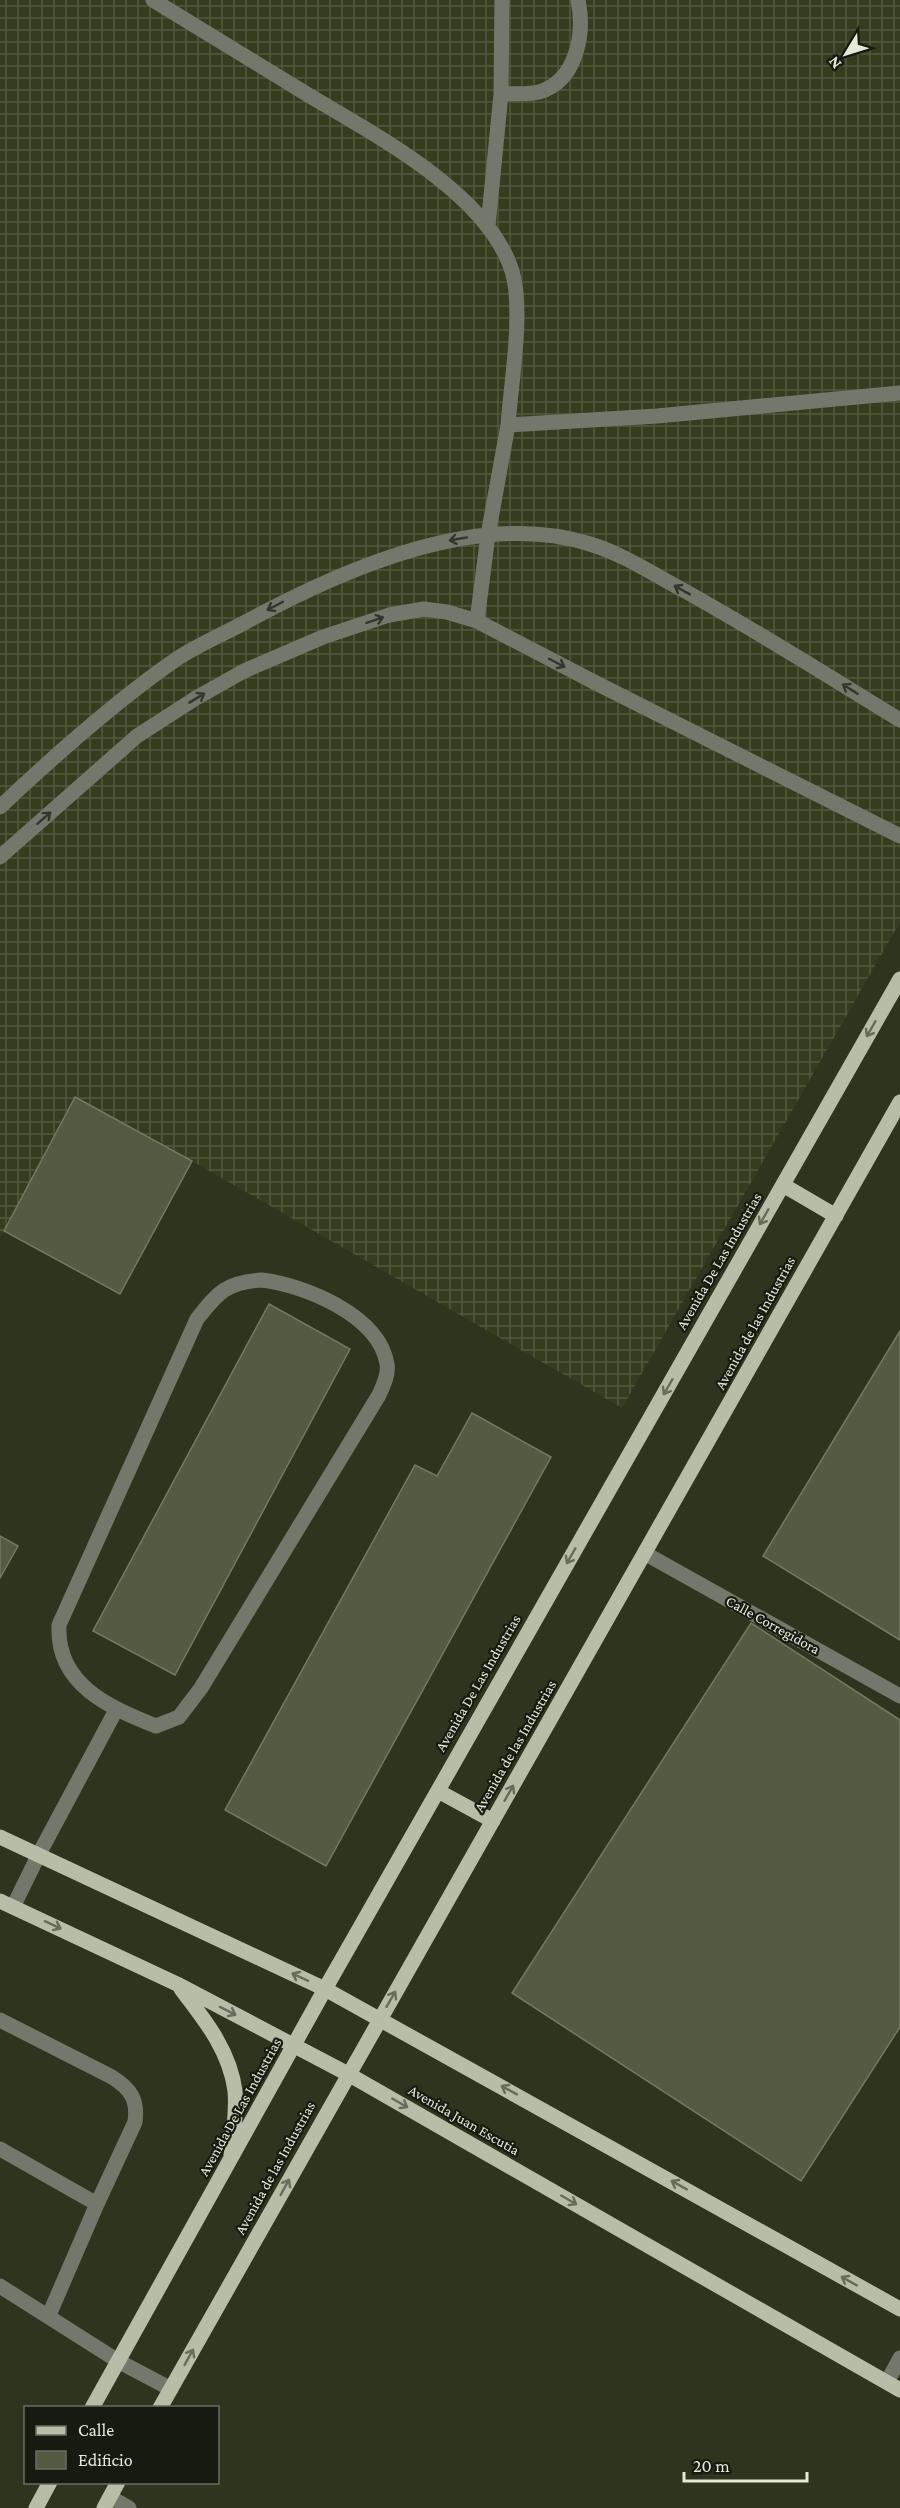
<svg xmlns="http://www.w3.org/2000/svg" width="900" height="2508" viewBox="0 0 900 2508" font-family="'Crimson Pro',serif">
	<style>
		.industrial { fill: url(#industrial-grid) }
		.building { fill: #545b42; stroke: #727a60; stroke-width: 1.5 }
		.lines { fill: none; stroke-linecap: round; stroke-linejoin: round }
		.minor { stroke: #74786c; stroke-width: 15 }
		.major { stroke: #b7bea7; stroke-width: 15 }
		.oneway { stroke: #33362c }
		.oneway2 { stroke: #676c5c }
		.labels { text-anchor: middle; stroke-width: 4.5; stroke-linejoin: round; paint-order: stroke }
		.street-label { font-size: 15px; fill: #e4e9da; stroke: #171a10 }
	</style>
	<defs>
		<pattern id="industrial-grid" width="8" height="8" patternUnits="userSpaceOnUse" patternTransform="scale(1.5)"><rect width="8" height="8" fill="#353d1f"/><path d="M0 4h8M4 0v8" fill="none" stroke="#52593f"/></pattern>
	</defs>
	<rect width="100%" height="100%" fill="#2e341d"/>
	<!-- industrial -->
	<path class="industrial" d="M0,0h900v922l-278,486 -430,-247 -117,-64 -75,141z"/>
	<!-- building -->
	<path class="building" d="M75,1097l117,64 -72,133 -116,-63z
		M269,1304l81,45 -175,326 -82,-44z
		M900,1331v309l-137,-84z
		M472,1413l79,44 -225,409 -101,-56 190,-345 22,11z
		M0,1536l18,10 -18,32z
		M751,1623l149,97v307l-99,154 -289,-188z"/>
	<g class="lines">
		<!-- minor -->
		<path class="minor" d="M153,0c51,31 102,62 152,93 68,41 182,99 207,178 12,39 -1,111 -4,154
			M501,94c12,-1 27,1 38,-2 38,-11 46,-59 39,-92
			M488,226l13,-132 1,-94
			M477,621l11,-86 20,-110 149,-9 243,-23
			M0,807c54,-51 117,-107 178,-149 20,-13 43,-23 64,-34 97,-53 236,-116 348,-80 33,10 63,30 93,46 74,41 145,86 217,130
			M0,857l137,-121 59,-38 48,-27 79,-34 66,-22 35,-6 23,3 30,9 117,61 306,154
			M262,1280c42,5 117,35 125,84 2,10 -4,22 -8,31l-178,293 -22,29 -23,9c-48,-19 -100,-42 -97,-101l138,-306c21,-27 30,-37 65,-39z
			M646,1554l254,142
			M13,1907l26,-53 77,-144
			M0,2020l112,57c19,12 26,23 23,45l-38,82 -97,-55
			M0,2286l118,75 53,28
			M49,2315l48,-111
			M887,2382l13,-24
			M110,2497l19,11"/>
		<!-- major -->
		<path class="major" d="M783,1185l53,31
			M438,1791l55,30
			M0,1837l325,152 575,320
			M0,1901l177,83 171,90 552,316
			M181,1989c24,31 49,62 54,102 2,21 -2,44 -4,65
			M92,2408l233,-419 575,-1010
			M160,2408l740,-1306
			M36,2508l14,-26
			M104,2508l14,-26"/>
	</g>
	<!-- one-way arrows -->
	<defs><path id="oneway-shaft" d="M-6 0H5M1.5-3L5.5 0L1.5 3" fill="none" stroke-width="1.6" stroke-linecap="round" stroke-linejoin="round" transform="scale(1.5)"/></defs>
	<g class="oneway">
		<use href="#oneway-shaft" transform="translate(458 539) rotate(170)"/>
		<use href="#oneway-shaft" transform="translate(682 590) rotate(-151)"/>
		<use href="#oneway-shaft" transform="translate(275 606) rotate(152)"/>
		<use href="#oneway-shaft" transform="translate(375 620) rotate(-18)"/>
		<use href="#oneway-shaft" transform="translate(557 663) rotate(28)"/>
		<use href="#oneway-shaft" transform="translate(850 689) rotate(-148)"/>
		<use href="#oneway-shaft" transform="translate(197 698) rotate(-31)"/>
		<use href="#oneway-shaft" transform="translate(44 818) rotate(-41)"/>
	</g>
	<g class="oneway2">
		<use href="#oneway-shaft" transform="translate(871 1029) rotate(120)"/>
		<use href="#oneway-shaft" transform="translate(764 1217) rotate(120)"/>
		<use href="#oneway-shaft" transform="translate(668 1387) rotate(120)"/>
		<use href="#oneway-shaft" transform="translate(571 1556) rotate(120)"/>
		<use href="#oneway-shaft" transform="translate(509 1793) rotate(-60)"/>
		<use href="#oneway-shaft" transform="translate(53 1925) rotate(25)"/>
		<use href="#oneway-shaft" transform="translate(300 1977) rotate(-155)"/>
		<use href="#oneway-shaft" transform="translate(391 1999) rotate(-60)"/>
		<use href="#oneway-shaft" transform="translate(228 2011) rotate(27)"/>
		<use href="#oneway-shaft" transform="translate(509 2090) rotate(-151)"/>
		<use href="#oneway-shaft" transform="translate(400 2103) rotate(30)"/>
		<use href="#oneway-shaft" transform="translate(679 2185) rotate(-151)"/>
		<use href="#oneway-shaft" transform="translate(285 2187) rotate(-61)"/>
		<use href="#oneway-shaft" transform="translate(569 2200) rotate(30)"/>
		<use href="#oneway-shaft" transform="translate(849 2281) rotate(-151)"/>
		<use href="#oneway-shaft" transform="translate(189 2357) rotate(-61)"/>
	</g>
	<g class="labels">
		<!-- street labels -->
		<g class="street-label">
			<text transform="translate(719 1261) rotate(-60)" y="5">Avenida De Las Industrias</text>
			<text transform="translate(755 1323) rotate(-61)" y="5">Avenida de las Industrias</text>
			<text transform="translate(773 1625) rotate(29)" y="5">Calle Corregidora</text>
			<text transform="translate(478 1683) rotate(-60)" y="5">Avenida De Las Industrias</text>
			<text transform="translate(515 1746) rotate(-60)" y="5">Avenida de las Industrias</text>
			<text transform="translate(240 2107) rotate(-61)" y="5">Avenida De Las Industrias</text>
			<text transform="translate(464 2120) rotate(30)" y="5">Avenida Juan Escutia</text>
			<text transform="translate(275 2168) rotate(-61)" y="5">Avenida de las Industrias</text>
		</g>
	</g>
	<!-- legend -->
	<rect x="24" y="2406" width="195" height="78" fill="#171a10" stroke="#696d61" stroke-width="1.5"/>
	<rect x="36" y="2426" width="30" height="9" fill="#b7bea7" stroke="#696d61" stroke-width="1.5"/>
	<text x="78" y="2436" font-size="18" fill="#e4e9da">Calle</text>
	<rect x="36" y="2451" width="30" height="18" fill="#545b42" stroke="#696d61" stroke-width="1.5"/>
	<text x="78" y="2466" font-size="18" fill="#e4e9da">Edificio</text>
	<!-- north arrow -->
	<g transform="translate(846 54) rotate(232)" stroke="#171a10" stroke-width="4.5" paint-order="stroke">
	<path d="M0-4.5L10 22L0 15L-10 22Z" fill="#e4e9da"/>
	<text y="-9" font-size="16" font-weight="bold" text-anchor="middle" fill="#e4e9da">N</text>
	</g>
	<!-- scale -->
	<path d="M684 2472v9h123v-9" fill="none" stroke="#e4e9da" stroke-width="3"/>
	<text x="693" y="2472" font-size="18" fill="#e4e9da" stroke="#171a10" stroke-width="4.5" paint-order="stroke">20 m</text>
</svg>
